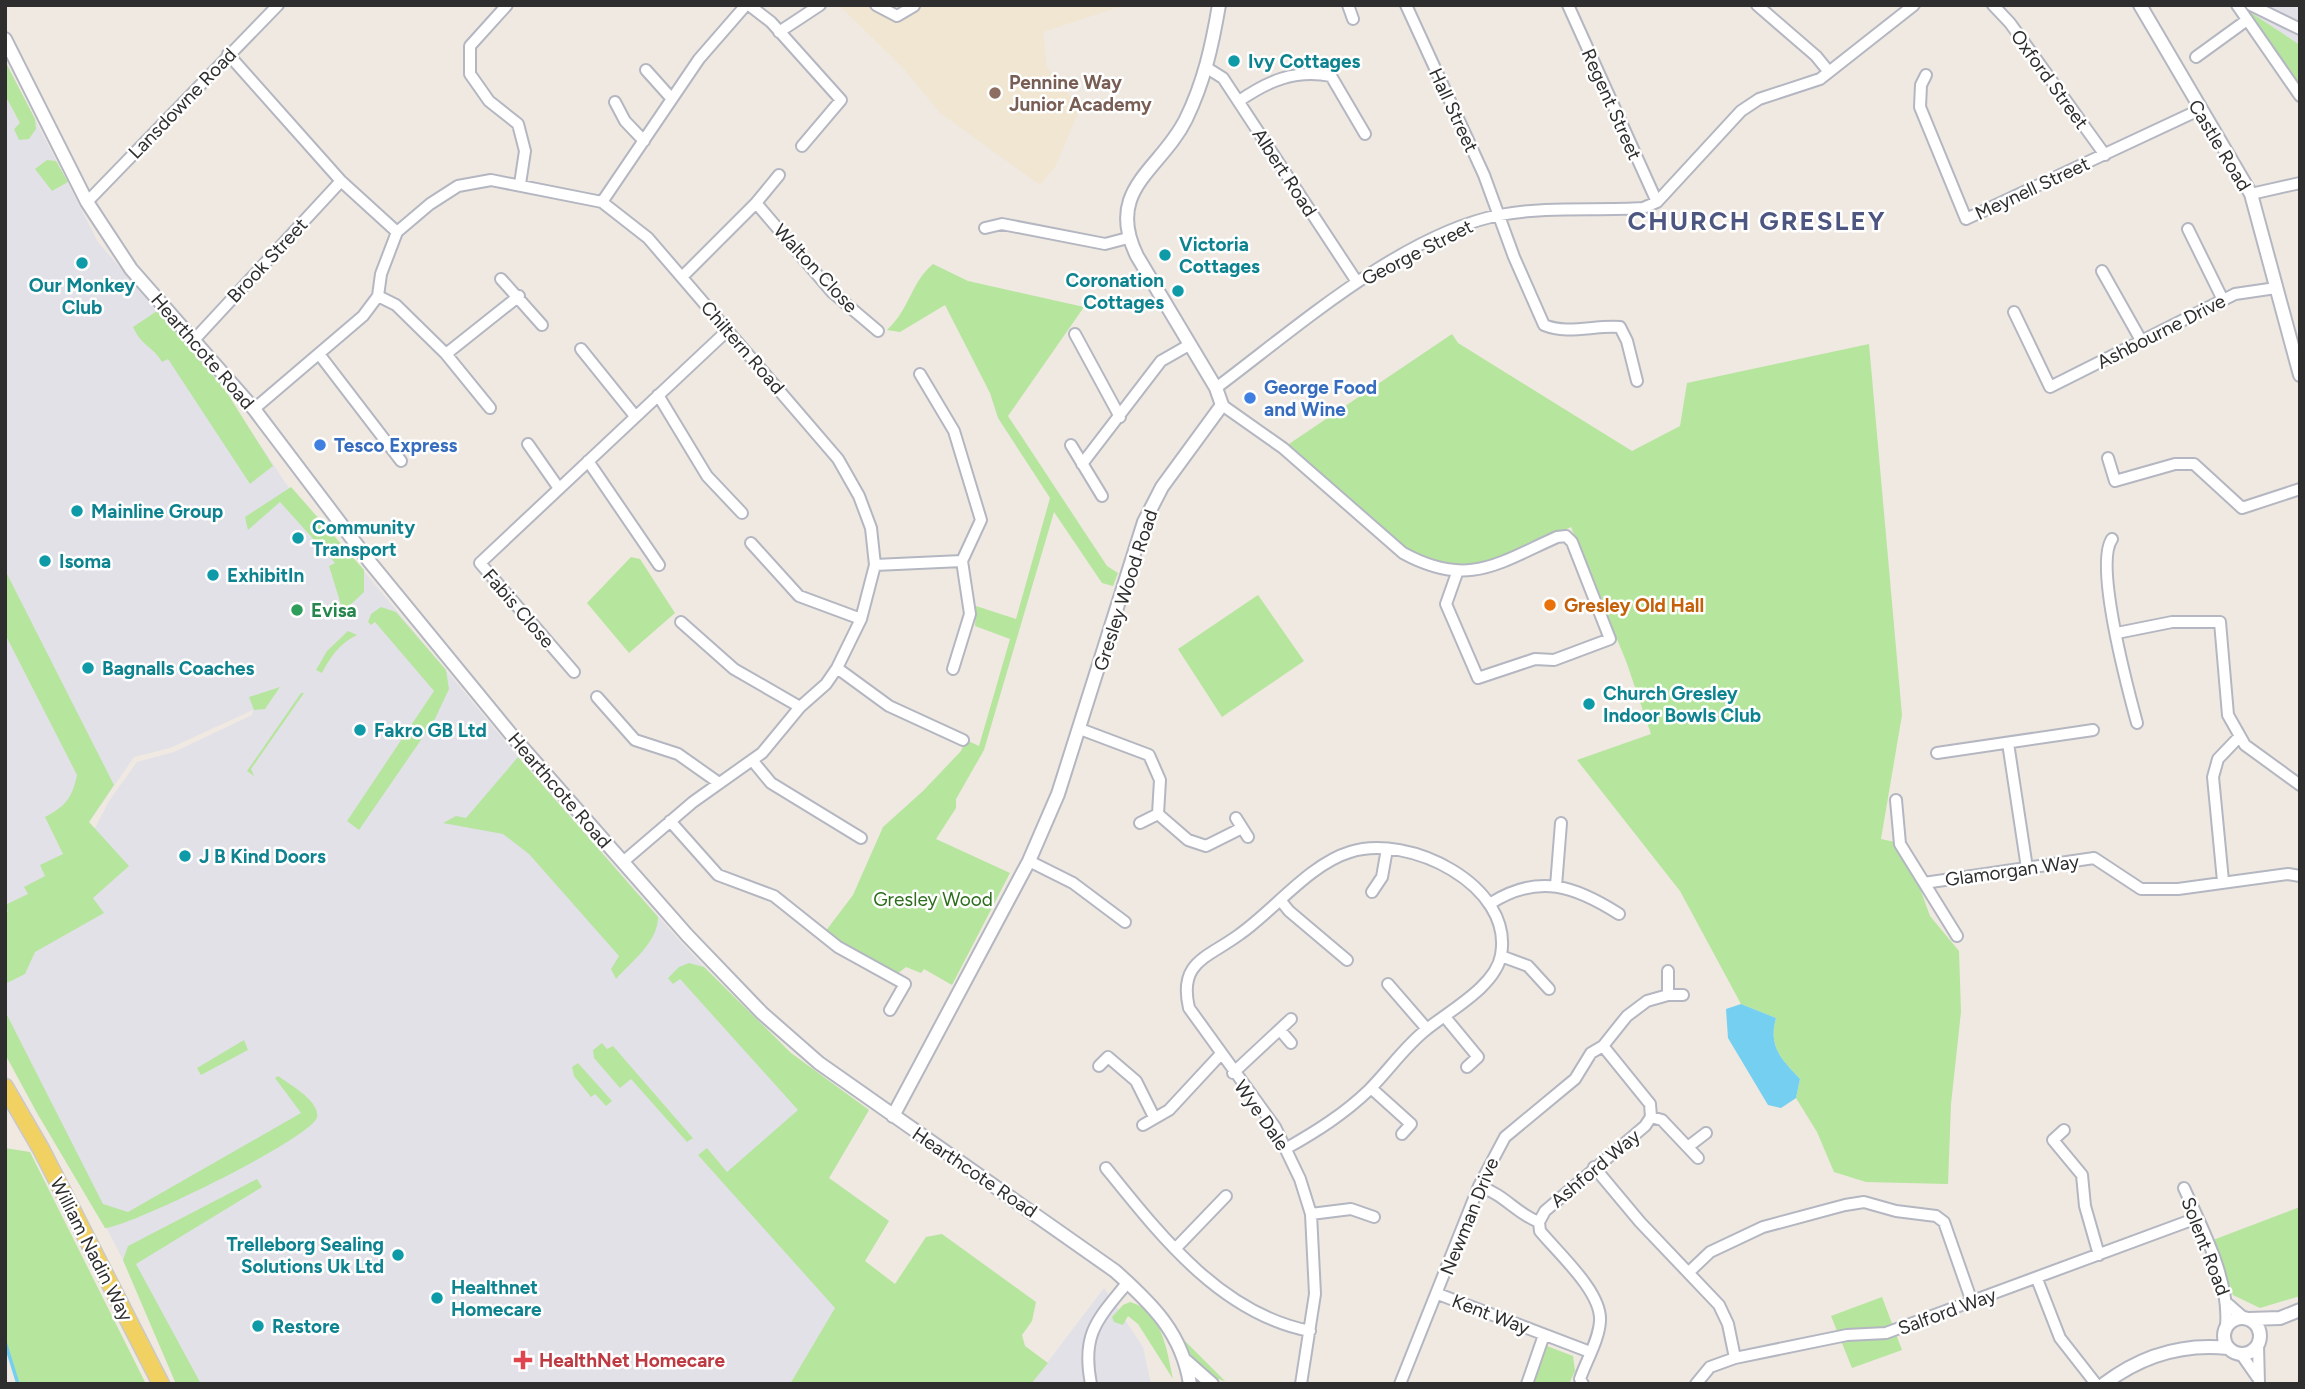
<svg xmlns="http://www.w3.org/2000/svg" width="2305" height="1389" viewBox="0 0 2305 1389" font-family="Figtree,sans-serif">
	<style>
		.industrial { fill: #e3e1e8 }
		.education { fill: #f0e6d1 }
		.green { fill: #b6e59e }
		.water { fill: #75cff0 }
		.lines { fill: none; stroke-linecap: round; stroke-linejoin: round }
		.stream { stroke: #75cff0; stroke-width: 3.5 }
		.minor-casing { stroke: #b4b7c1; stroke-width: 14 }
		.tertiary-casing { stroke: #b4b7c1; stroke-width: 16 }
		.primary-casing { stroke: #c9c9c9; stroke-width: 19 }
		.minor { stroke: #fff; stroke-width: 10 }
		.tertiary { stroke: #fff; stroke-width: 12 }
		.primary { stroke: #f2d163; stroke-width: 16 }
		.culture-dot { fill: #0f9aa8; stroke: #fff; stroke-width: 2.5 }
		.education-dot { fill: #8d6e63; stroke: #fff; stroke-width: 2.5 }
		.shop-dot { fill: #3f7fe0; stroke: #fff; stroke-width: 2.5 }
		.food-dot { fill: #e8710a; stroke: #fff; stroke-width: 2.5 }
		.leisure-dot { fill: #2e9e5b; stroke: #fff; stroke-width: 2.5 }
		.health-dot { fill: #e0444e; stroke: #fff; stroke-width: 2.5 }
		.labels { text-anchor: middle; stroke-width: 5; stroke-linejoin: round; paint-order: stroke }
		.culture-label { font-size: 19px; font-weight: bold; fill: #0d838f; stroke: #fff; text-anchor: start }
		.street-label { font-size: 19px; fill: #2e2e2e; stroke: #fff }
		.education-label { font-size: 19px; font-weight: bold; fill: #785e54; stroke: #fff; text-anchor: start }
		.shop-label { font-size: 19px; font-weight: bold; fill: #366cbe; stroke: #fff; text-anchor: start }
		.food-label { font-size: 19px; font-weight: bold; fill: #c56008; stroke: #fff; text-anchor: start }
		.leisure-label { font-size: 19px; font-weight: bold; fill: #27864d; stroke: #fff; text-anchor: start }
		.park-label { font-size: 19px; fill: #2c6e1b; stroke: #fff }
		.health-label { font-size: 19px; font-weight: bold; fill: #be3a42; stroke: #fff; text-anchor: start }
		.district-label { font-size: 26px; font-weight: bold; letter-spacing: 2px; fill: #4d5680; stroke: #fff }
	</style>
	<rect width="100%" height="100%" fill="#efe9e1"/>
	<!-- industrial -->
	<path class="industrial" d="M2241,5h59v40l-56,-37z
		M5,61l93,181 122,143 69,103 64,70 165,199 161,183 92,99 98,71 -40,68 60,43 -99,163h-614l-53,-124 -118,-230v-59l90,-143 14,-27 28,-39 37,-10 78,-37 1,-5 -83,38 -36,9 -115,167 -14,31z
		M1104,1288l39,59 8,37h-120z"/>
	<!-- education -->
	<path class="education" d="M839,5h286l-82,27 4,35 33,41 -25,59 -15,18 -100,-72 -36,-44z"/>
	<!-- green -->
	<path class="green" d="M2244,8l56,37v42z
		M5,61l30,58 1,10 -7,10 -10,1 -5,-11 6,-6 -15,-28z
		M47,160l9,1 12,21 -16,9 -17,-22z
		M933,264l35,17 116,26 -76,109 99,150 11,7 -5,13 -11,-3 -48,-71 -70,238 -28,49v9l-20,31 74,34 -58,112 -28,-16 -3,4 -15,-6 -9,7 -54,-28 -18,-14 28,-37 30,-68 40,-36 38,-40 5,-11 13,6 31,-107 -35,-13 1,-20 40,13 34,-121 -52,-80 -8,-25 -45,-88 -45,27 -13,-2c23,-21 24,-48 46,-66z
		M157,311l67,77 49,78 -23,18 -82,-125 -6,3c-10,-17 -20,-15 -29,-35z
		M1452,334l6,9 174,108 48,-25 7,-43 182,-39 33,371 -21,124 23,5 26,72 29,35 2,61 -10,92 -3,80 -82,-2 -32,-10 -17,-40 -21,-34 4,-19c-19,-20 -32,-33 -24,-61l-35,-14 -61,-113 -103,-131 74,-26 -25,-73 -55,-134 -82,40 -64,-2 -142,-117z
		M291,487l73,83v22l-17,16h-5l-13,-42 6,-3 -55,-61 -32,28 -3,-13z
		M631,557l9,2 35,54 -46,40 -42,-50z
		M5,570l109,215 -25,37 40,44 -36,32 11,15 -69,39 -10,22 -20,10v-71l3,-2 -3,-6 23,-11 -4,-7 21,-11 -5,-11 23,-11 -18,-37c21,-11 27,-19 32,-42l-72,-141z
		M1258,595l46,66 -82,56 -44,-68z
		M381,607l15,5 50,58 3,19 -15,32 -75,109 -12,-9 87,-130 -59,-69 -4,3 -3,-3 3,-8z
		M348,631l9,4c-18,9 -26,21 -35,38l-6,-3 11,-19z
		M280,687l-15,22 -11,1 -5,-13z
		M301,693h3l-53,76 3,7 -7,-5z
		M518,757l140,160c0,25 -26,44 -42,62l-5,-10 8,-13 -90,-102 -26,-20 -60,-11 13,-7 10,2z
		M689,963l15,4 87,86 78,57 -40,68 60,43 -24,40 30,23 31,-47 16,-3 94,68 -4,19 -10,14 3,11 23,17 -17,21h-241l45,-76 -137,-153 9,-7 20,24 71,-62 -118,-131 -7,5 -5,-6 11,-11z
		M5,1011l98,193 25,8 173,-99 -26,-35 3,-2c11,8 42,25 39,41 -3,20 -187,110 -212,111l-68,-115 -32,-59z
		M244,1040l4,10 -47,25 -4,-7z
		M602,1043l5,6 6,-3 85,98 -5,-6 -6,4 -56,-63 -11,9 -26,-30 -1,-8z
		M578,1063l34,38 -6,5 -11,-12 -4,3 -17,-21 -2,-9z
		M5,1148l25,4 116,232h-128l-13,-42z
		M257,1179l5,8 -126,77 65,120h-25l-53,-124 5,-14z
		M2300,1207v89l-40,12 -27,-13 -20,-55z
		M1882,1297l20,53 -50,18 -21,-52z
		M1130,1302c32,8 37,49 43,77l-35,-55 -10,-8 -5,9 -9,-3 -2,-5 11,-12z
		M1179,1335l46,46c-25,-6 -34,-25 -46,-46z
		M1547,1346l26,10 2,15 -6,13h-37z"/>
	<!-- water -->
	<path class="water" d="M1741,1004l35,14c-8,28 5,41 24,61l-4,19 -15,10 -13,-3 -40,-67 -2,-29z"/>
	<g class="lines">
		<!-- stream -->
		<path class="stream" d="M5,1342l13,42"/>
		<!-- minor casing -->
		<g class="minor-casing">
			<path id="minor" d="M507,5l-37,41v28l19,27 29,23 7,27 -5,33
				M749,5l22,17 70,78 -39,46
				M876,5l21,11 17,-10
				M1348,5l5,14
				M1406,5l78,170 30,82 30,68c24,10 49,0 76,2l7,14 10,40
				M1568,5l89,197
				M1757,5l59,51 13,16
				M1993,5l17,18 95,132
				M2237,5l63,91
				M2251,5l49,24
				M779,32l41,-27
				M228,54l113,127 56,51
				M2196,57l51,-37
				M1207,68l16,10 134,204
				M646,70l26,29
				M1926,75l-5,10 -1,22 46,112 233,-109
				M1239,101c29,-20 56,-32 92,-25l34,58
				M615,102l10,19 19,20
				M2251,194l49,-11
				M87,202l191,-197
				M602,202l97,-143 47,-54
				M756,203l23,-28
				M985,228l17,-4 103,20 23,-6
				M2188,229l35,71
				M2102,271l40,71
				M682,277l74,-74 76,89 46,39
				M501,279l41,46
				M378,296l18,9 50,49 73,-58
				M2014,312l36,75 185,-93 41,-6
				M1075,334l45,83
				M194,340l147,-159
				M581,349l54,67
				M319,354l82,107
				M446,354l44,54
				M1216,388c79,-59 186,-154 284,-173 48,-9 95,-4 143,-7l14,-6 84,-91 18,-12 61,-20 94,-74
				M658,395l49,81 35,37
				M1222,405l61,43 120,105c64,35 94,11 154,-16l9,-1 6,6 38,97 -56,21 -19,-1 -57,19 -32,-74 11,-31
				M254,409l109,-93 15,-20 3,-22 16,-42 33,-28 28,-18 33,-6 111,22 46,36 190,221 21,37 12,32 4,37 -14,54 -24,49 -11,16 -26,23 -38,46 -69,49 -69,59
				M528,444l30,43
				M1071,445l31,51
				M2108,458l7,23 60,-17h19l48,44 58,-19
				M588,461l71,104
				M1082,464l79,-103 28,-16
				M2112,539c-18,25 16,151 25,184
				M751,543l48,53 62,23
				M875,565l87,-4 19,-41 -27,-89 -34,-57
				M681,622l53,47 66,38
				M2117,633l55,-11h48l8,93 17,30 55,40
				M837,668l52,38 74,34
				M953,669l17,-55 -8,-53
				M574,672l-94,-109 248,-233
				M597,697l38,43 43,14 41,29
				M1080,729l69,26 11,25 -2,34 30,26 18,6 36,-18
				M2008,743l19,125
				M1937,753l156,-23
				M752,760l19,23 90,55
				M1896,800l4,44 57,92
				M1236,818l12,19
				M670,821l48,54 56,21 64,51 67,37 -15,26
				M1140,823l18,-9
				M1029,861l44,22 52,39
				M2223,881l-10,-104 5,-18 21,-22
				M1924,883l170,-25 47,31h37l110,-15 12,2
				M1556,886l5,-63
				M1372,892l10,-15 5,-28
				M1281,901l8,10 58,49
				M1491,903c48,-30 84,-17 128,11
				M1501,956l27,10 21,23
				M1668,971v24
				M1388,984l39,45
				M1445,1017l33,40 -11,10
				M1280,1030l11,13
				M1099,1066l9,-9 28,24 18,36
				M1233,1073l58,-54
				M1371,1088l40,36 -9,10
				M1651,1117l11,3 36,38
				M1143,1125l26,-15 51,-55
				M2064,1130l-11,10 29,35 3,31 14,49
				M1689,1146l17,-13
				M1287,1148c30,-17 57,-34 82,-58 20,-20 36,-44 58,-61 22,-18 69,-43 74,-74 13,-70 -93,-122 -151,-103 -40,12 -76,58 -110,82 -32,24 -62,27 -51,74l86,119 25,52 11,35 4,80 -14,90
				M1594,1167l46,55 79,83 9,19 7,34
				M1106,1168c54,67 115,146 204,163
				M1479,1186c28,10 36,27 60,36
				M2184,1188c19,42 46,92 42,138
				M1311,1214l40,-5 23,8
				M1539,1222l6,-11 100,-85 6,-9 -1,-13 -47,-58
				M1539,1222l1,9c18,22 62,61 60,90 -1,19 -14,40 -20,58l3,5
				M1175,1249l51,-53
				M1690,1271l20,-19 53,-25 82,-22 19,-3 32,9 40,5 8,6 28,80
				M2037,1279l23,59 36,46
				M1438,1294l152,58
				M2228,1304l16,14
				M2258,1345l1,39
				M2241,1354l16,23
				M1091,1384c-10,-51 7,-65 37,-102
				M1400,1384l79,-198 26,-49 70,-58 16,-26 12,-7 24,-30 20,-15 21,-6h15
				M1527,1384l17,-49
				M1696,1384l14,-17 25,-9 112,-23 39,-2 311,-115"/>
		</g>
		<!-- tertiary casing -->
		<g class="tertiary-casing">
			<path id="tertiary" d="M2140,5l111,189 49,181
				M5,39l82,163 44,67 123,140 115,152 145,177 173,197 75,78 57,50 296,208c37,33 67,62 75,113
				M893,1116l136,-255 29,-67 86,-272 18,-35 60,-82 -6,-17 -79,-132c-33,-67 24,-86 49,-137 18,-37 26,-73 33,-114
				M2224 1336a18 18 0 1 1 36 0a18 18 0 1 1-36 0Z
				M2249,1319l31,-1 20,-8
				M1186,1361l26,23
				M2104,1384c37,-28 77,-41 124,-36"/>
		</g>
		<!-- primary casing -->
		<g class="primary-casing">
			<path id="primary" d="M5,1087l36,62 120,235"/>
		</g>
		<!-- minor -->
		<use href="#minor" class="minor"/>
		<!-- tertiary -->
		<use href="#tertiary" class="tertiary"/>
		<!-- primary -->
		<use href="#primary" class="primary"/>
	</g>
	<!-- markers -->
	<g class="culture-dot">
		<circle cx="1234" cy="61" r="7"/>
		<circle cx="1165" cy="255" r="7"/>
		<circle cx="82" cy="263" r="7"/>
		<circle cx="1178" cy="291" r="7"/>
		<circle cx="77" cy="511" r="7"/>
		<circle cx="298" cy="538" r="7"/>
		<circle cx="45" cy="561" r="7"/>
		<circle cx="213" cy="575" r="7"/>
		<circle cx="88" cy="668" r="7"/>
		<circle cx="1589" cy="704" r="7"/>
		<circle cx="360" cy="730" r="7"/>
		<circle cx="185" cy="856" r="7"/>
		<circle cx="398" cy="1255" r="7"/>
		<circle cx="437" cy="1298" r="7"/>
		<circle cx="258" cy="1326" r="7"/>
	</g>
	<circle class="education-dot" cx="995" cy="93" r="7"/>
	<g class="shop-dot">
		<circle cx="1250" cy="398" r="7"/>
		<circle cx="320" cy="445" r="7"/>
	</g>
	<circle class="food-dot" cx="1550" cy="605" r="7"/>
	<circle class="leisure-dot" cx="297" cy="610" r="7"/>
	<path class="health-dot" d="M519.5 1349.5h7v7h7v7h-7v7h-7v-7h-7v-7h7z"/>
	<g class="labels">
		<!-- culture labels -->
		<g class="culture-label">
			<text x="1248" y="68">Ivy Cottages</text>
			<text x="1179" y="251">Victoria<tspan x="1179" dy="22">Cottages</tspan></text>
			<text x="1164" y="287" text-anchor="end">Coronation<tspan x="1164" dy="22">Cottages</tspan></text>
			<text x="82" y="292" text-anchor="middle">Our Monkey<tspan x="82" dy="22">Club</tspan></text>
			<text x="91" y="518">Mainline Group</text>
			<text x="312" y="534">Community<tspan x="312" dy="22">Transport</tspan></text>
			<text x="59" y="568">Isoma</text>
			<text x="227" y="582">ExhibitIn</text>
			<text x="102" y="675">Bagnalls Coaches</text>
			<text x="1603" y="700">Church Gresley<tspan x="1603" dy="22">Indoor Bowls Club</tspan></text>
			<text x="374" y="737">Fakro GB Ltd</text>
			<text x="199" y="863">J B Kind Doors</text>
			<text x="384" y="1251" text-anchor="end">Trelleborg Sealing<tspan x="384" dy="22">Solutions Uk Ltd</tspan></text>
			<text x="451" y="1294">Healthnet<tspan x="451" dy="22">Homecare</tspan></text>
			<text x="272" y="1333">Restore</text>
		</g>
		<!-- street labels -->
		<g class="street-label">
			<text transform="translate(2050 79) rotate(54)" y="7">Oxford Street</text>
			<text transform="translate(182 103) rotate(-46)" y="7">Lansdowne Road</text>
			<text transform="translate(1612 104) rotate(66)" y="7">Regent Street</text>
			<text transform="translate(1454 110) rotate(65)" y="7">Hall Street</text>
			<text transform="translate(2220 145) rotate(59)" y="7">Castle Road</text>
			<text transform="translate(1285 172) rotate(57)" y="7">Albert Road</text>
			<text transform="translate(2032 188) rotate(-25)" y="7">Meynell Street</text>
			<text transform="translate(1417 252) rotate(-27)" y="7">George Street</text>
			<text transform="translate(267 260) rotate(-47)" y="7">Brook Street</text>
			<text transform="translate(816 268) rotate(47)" y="7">Walton Close</text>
			<text transform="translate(2161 331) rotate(-27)" y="7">Ashbourne Drive</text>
			<text transform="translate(743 347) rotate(49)" y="7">Chiltern Road</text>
			<text transform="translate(203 351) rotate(49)" y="7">Hearthcote Road</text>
			<text transform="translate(1125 590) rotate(-72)" y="7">Gresley Wood Road</text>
			<text transform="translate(519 608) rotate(49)" y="7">Fabis Close</text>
			<text transform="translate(560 790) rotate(49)" y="7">Hearthcote Road</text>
			<text transform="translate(2012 870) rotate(-8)" y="7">Glamorgan Way</text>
			<text transform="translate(1262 1115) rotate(55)" y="7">Wye Dale</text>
			<text transform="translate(1595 1168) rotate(-40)" y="7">Ashford Way</text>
			<text transform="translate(975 1172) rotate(34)" y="7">Hearthcote Road</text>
			<text transform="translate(1469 1216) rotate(-68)" y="7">Newman Drive</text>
			<text transform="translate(2206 1246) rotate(69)" y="7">Solent Road</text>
			<text transform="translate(92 1249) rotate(63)" y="7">William Nadin Way</text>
			<text transform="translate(1947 1311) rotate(-20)" y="7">Salford Way</text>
			<text transform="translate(1491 1314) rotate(21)" y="7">Kent Way</text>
		</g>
		<!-- education labels -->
		<g class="education-label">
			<text x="1009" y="89">Pennine Way<tspan x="1009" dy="22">Junior Academy</tspan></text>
		</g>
		<!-- shop labels -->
		<g class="shop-label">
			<text x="1264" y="394">George Food<tspan x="1264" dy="22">and Wine</tspan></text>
			<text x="334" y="452">Tesco Express</text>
		</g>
		<!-- food labels -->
		<g class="food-label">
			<text x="1564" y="612">Gresley Old Hall</text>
		</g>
		<!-- leisure labels -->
		<g class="leisure-label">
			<text x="311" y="617">Evisa</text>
		</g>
		<!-- park labels -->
		<g class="park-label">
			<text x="933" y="906">Gresley Wood</text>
		</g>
		<!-- health labels -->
		<g class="health-label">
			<text x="539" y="1367">HealthNet Homecare</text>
		</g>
		<!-- district labels -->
		<g class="district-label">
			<text x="1757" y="230">CHURCH GRESLEY</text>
		</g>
	</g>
	<!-- border -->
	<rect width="2305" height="1389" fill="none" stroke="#2e2e2e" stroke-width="14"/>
</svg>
